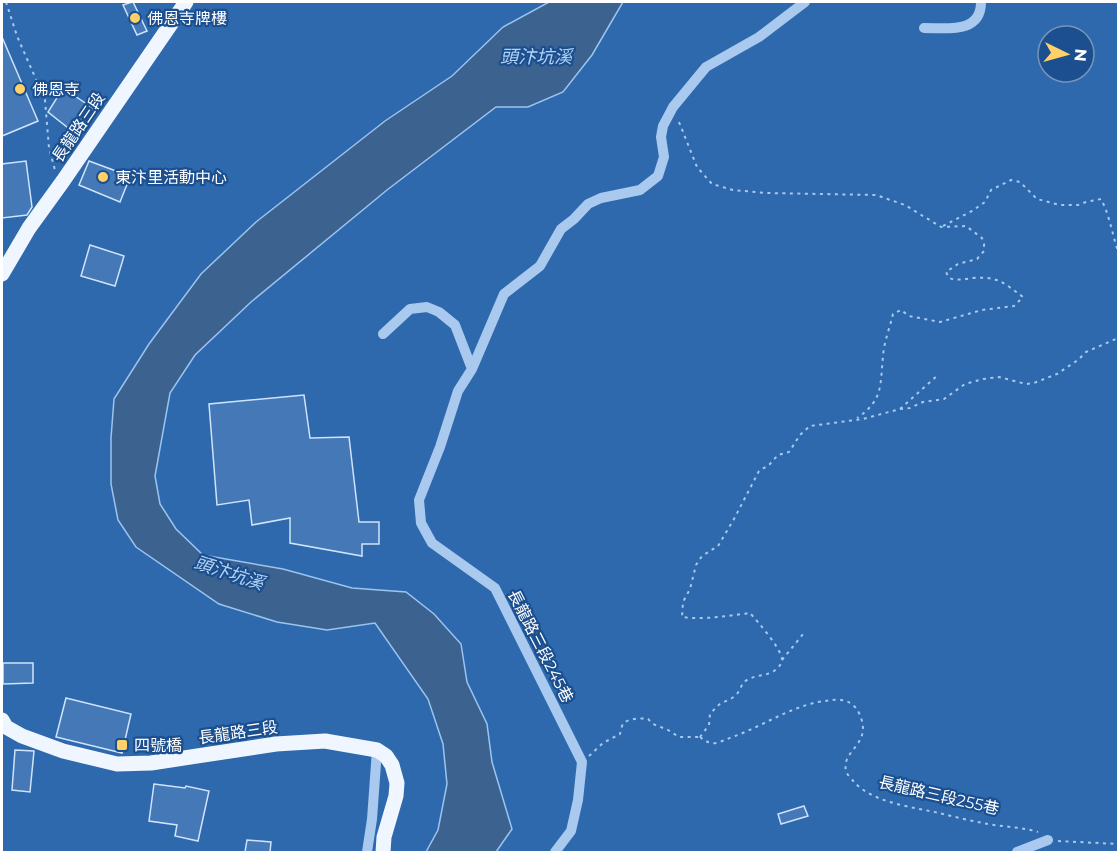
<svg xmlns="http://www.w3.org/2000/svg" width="1120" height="854" viewBox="0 0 1120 854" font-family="Montserrat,'Noto Sans TC',sans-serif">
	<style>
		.green { fill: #2e69ad; fill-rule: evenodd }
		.water { fill: #3c6290; stroke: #9cc4f0; stroke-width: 1.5 }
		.building { fill: #4478b7; stroke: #cfe3fa; stroke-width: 1.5 }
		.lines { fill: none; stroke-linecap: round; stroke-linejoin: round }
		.path { stroke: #a9c9ee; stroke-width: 2; stroke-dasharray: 3 4.5; stroke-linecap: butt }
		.minor { stroke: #a9c9ee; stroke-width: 10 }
		.major { stroke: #f0f6ff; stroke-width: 15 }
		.poi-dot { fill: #ffd166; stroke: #1b4f8f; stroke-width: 2 }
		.labels { text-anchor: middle; stroke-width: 4.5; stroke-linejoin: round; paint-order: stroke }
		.poi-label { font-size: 16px; fill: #fff; stroke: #1b4f8f; text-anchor: start }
		.street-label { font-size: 16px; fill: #fff; stroke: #1b4f8f }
		.water-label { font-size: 18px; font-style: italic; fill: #b5d3f5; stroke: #1b4f8f }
	</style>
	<rect width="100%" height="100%" fill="#1b4f8f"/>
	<!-- green -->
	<path class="green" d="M2,2h1116v850h-1116zM1048,36h36v36h-36z"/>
	<!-- water -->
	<path class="water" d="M549,2h74l-31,53 -29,37 -35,15h-32l-109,83 -136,112 -56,53 -25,38 -15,83 5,28 16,25 27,26 80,14 69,19 54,4 28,22 27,30 6,38 20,42 5,38 20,67 -16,23h-70l12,-22 9,-46 -4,-40 -15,-45 -53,-76 -48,7 -50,-8 -58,-18 -83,-57 -18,-27 -7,-36v-46l3,-39 35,-55 52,-70 55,-52 129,-101 67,-45 51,-49z"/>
	<!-- building -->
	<path class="building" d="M132,2h1l14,29 -10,4 -14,-30z
		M2,37l36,84 -36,15z
		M63,88l31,21 -17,26 -29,-23z
		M26,161l6,46 -5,8 -25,3v-54z
		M89,161l27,10 12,11 -8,20 -41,-17z
		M90,245l34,11 -9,30 -34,-10z
		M304,395l6,43 39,-1 10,85h20v22h-17v12l-72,-13v-25l-38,7 -3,-25 -32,5 -8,-101z
		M3,663h30v20l-30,1z
		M66,698l65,16 -9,39 -66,-16z
		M15,750l19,1 -4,41 -18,-2z
		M154,784l31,4 1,-2 23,5 -11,50 -23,-5 2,-11 -28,-4z
		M804,806l4,10 -27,8 -3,-10z
		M247,840l24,2 -1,10h-25z"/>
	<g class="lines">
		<!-- path -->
		<path class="path" d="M6,2l11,34 28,64 4,48 6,22
			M679,122l18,45 15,17 21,6 33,3 110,2 29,10 36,22 25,-1 16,12 2,6v7l-7,8 -19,5 -12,8 3,6c8,3 16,1 24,0 25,-2 31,5 50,19l-9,9 -32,4 -42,12 -31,-6 -8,-6 -8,4c-3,13 -9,28 -10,42 -3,28 1,44 -26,62
			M943,226l29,-15 13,-9 6,-12 20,-10 9,2 17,17 23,6h18l8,-3 15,-3c9,17 11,35 17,52
			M1118,272v2
			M900,409l39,-35
			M782,660l22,-27
			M700,737l9,-12 1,-11c3,-3 6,-7 10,-10 5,-3 12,-5 16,-9 5,-5 5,-12 11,-15 8,-5 19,-4 27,-9 4,-3 8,-7 8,-11 0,-11 -25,-39 -32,-47 -23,3 -46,7 -68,4l1,-15 7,-13 6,-24 6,-9 16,-10 16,-27 25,-48 10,-6 9,-10 11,-3 11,-17 10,-9 53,-7 37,-10 10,-1 13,-6 21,-3 21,-15 18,-5 16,-2 27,7 8,-1 23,-9 21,-14 8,-8 32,-14
			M700,737c5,4 10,7 16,6 8,-2 15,-6 22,-8 27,-11 52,-27 80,-33 8,-1 15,-3 23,-2 8,1 14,5 18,13 15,32 -18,36 -13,58 1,4 6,8 8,11 19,21 59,25 85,31 16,4 33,8 49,11 17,3 34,3 50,8
			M589,756l14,-13 17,-9c0,-1 2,-9 3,-10 5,-6 19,-6 25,-5l5,5 15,6 11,7h21
			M1058,841l60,3"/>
		<!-- minor -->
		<path class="minor" d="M924,28c23,0 57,6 57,-26
			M383,334l27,-25 17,-2 12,5 16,13 17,44
			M367,852l5,-33 5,-69
			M555,852l16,-21 7,-31 4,-38 -87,-174 -63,-45 -11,-20 -2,-23 21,-53 18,-56 14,-22 32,-75 36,-28 21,-37 13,-10 14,-15 13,-6 39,-8 18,-14 6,-19 -3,-20 2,-11 10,-19 33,-40 53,-30 46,-35
			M1017,852l31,-12"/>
		<!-- major -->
		<path class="major" d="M2,274l27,-46 34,-47 123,-179
			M2,720l4,7 16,9 41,15 54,13 34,-1 125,-19 49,-3 52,9 9,6 6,9 5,18 -1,13 -12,41 -1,15"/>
	</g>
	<!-- markers -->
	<g class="poi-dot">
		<circle cx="135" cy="18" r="6"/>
		<circle cx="20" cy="89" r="6"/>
		<circle cx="103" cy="177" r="6"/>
		<rect x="116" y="739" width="12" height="12" rx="3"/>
	</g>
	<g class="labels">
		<!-- poi labels -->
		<g class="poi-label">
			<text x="147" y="24">佛恩寺牌樓</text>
			<text x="32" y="95">佛恩寺</text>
			<text x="115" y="183">東汴里活動中心</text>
			<text x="134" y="751">四號橋</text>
		</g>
		<!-- street labels -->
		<g class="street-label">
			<text transform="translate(78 127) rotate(-56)" y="6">長龍路三段</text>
			<text transform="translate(541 646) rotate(63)" y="6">長龍路三段245巷</text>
			<text transform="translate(238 732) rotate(-8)" y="6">長龍路三段</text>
			<text transform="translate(939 795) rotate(13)" y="6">長龍路三段255巷</text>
		</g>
		<!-- water labels -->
		<g class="water-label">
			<text x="536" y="63">頭汴坑溪</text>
			<text transform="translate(229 573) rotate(18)" y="6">頭汴坑溪</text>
		</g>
	</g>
	<!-- border -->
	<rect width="1120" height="854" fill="none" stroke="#ffffff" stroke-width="6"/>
	<!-- north arrow -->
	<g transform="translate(1066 54) rotate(95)"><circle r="28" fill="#1b4f8f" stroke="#7695bc" stroke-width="1.5"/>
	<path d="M0-4.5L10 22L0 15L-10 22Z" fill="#ffd166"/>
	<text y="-9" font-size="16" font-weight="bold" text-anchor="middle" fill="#ffffff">N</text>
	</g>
</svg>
